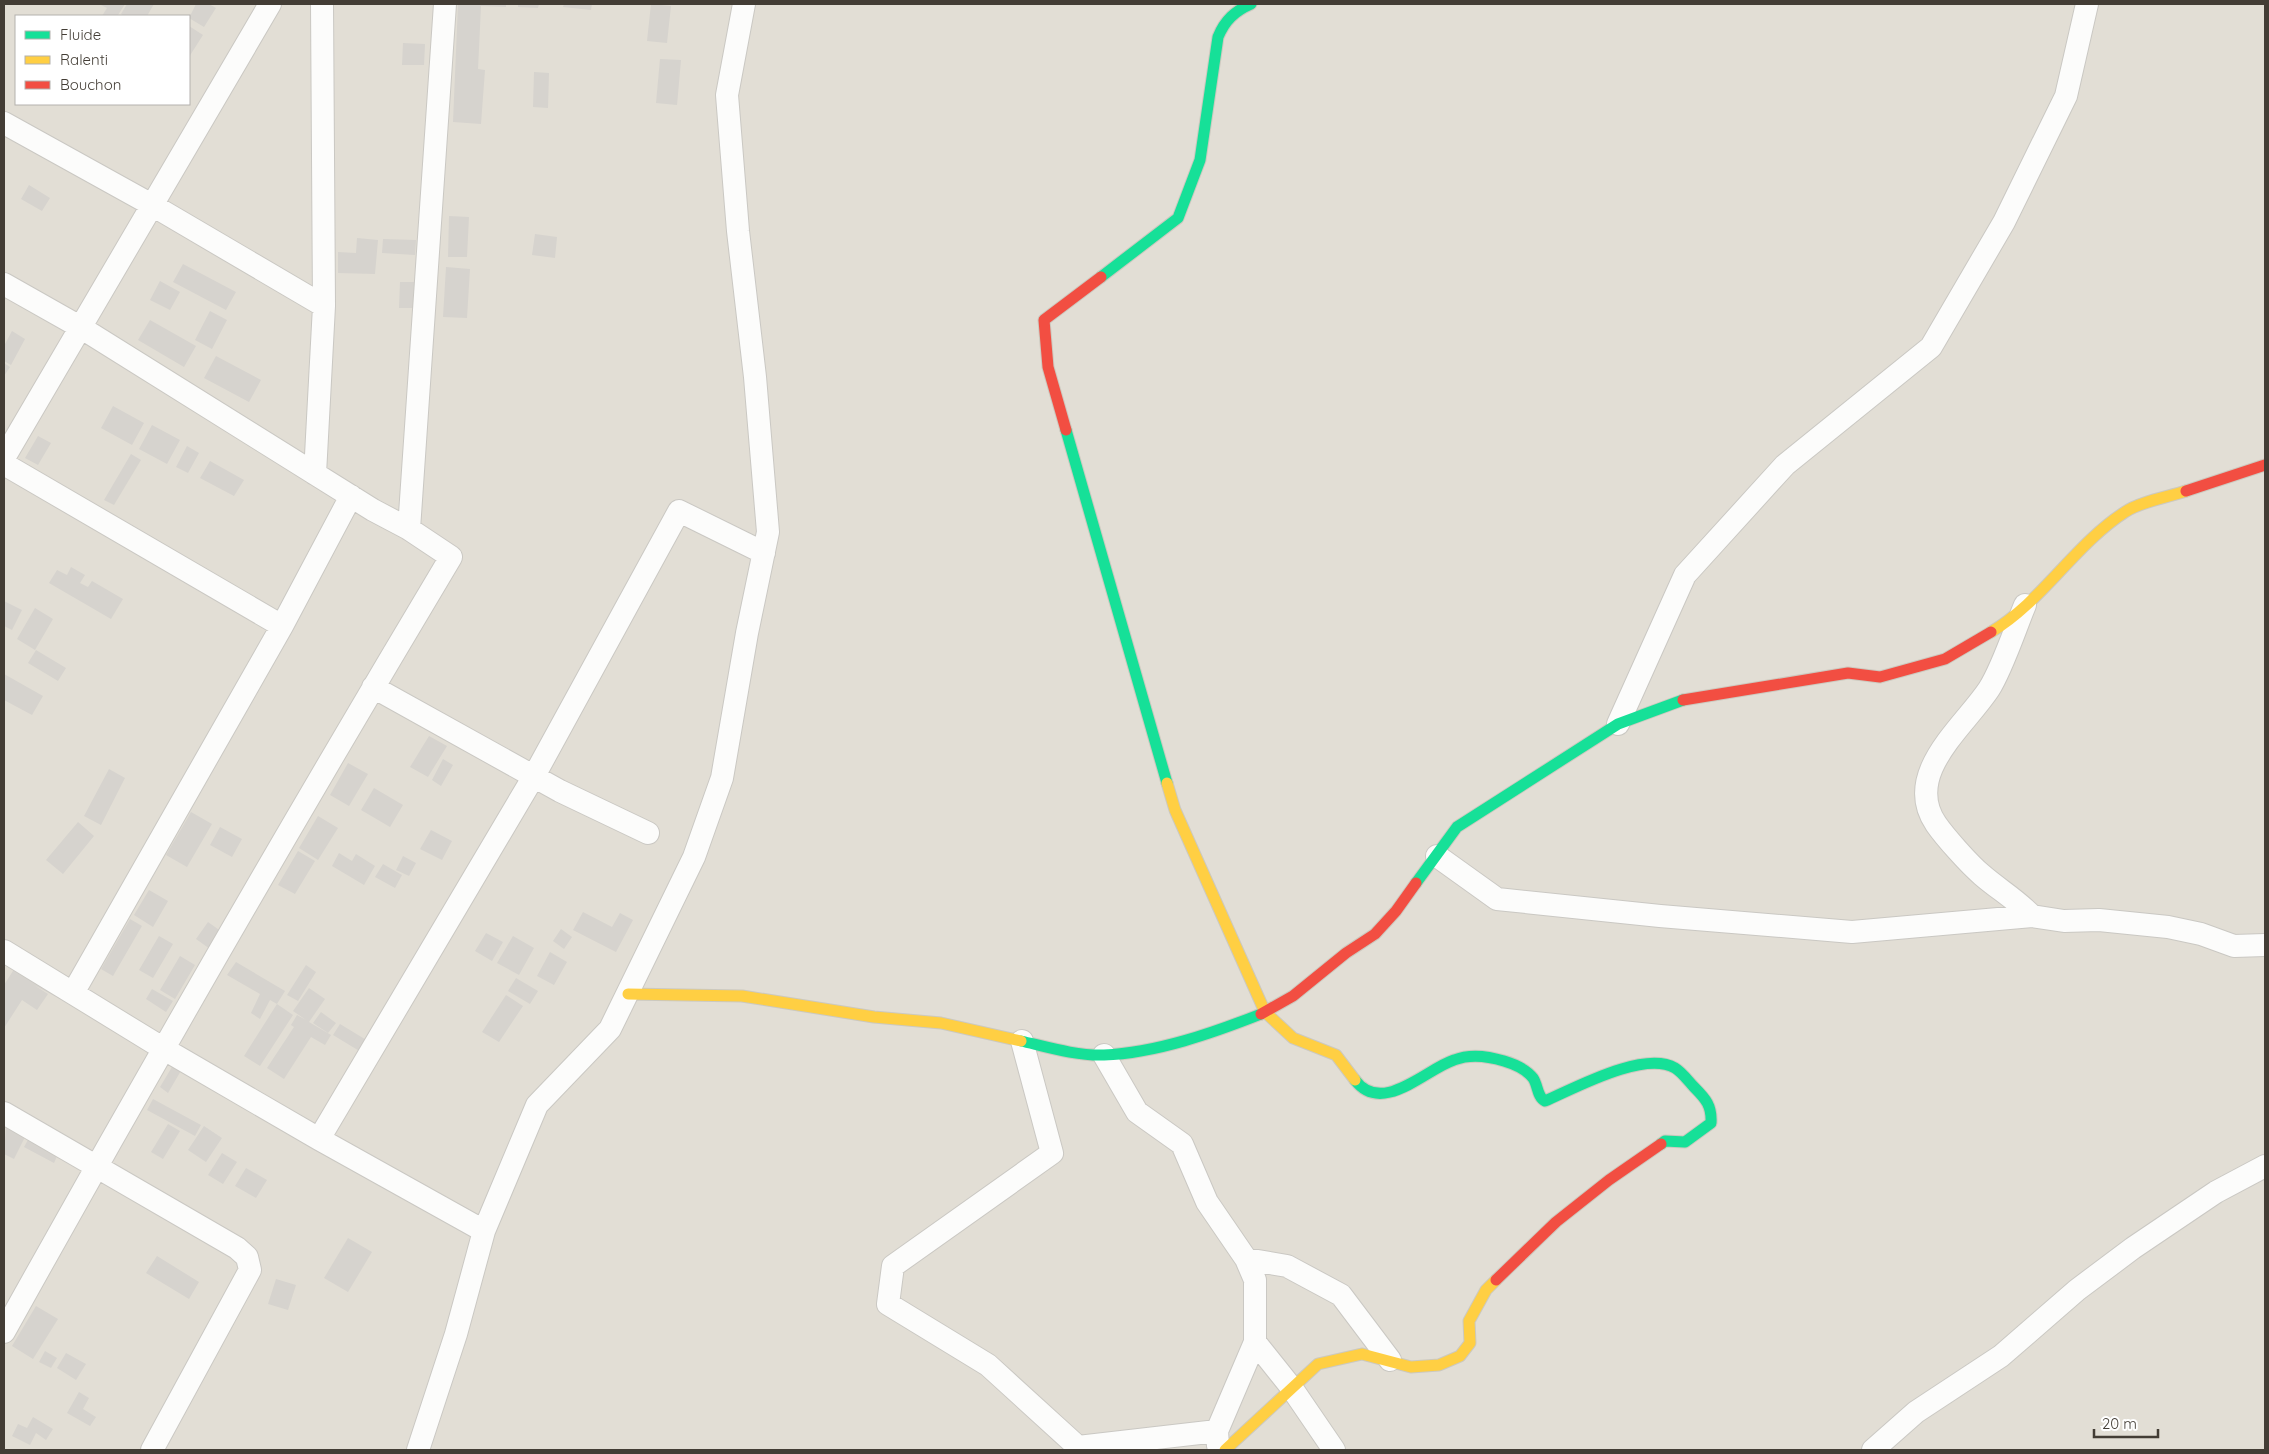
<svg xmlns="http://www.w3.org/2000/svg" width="2269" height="1454" viewBox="0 0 2269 1454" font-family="Quicksand,sans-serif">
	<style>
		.residential { fill: #e2ded5; fill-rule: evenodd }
		.building { fill: #d6d3ce }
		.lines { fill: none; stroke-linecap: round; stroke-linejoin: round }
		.street-casing { stroke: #cac8c3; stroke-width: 24 }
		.fast-casing { stroke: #ccc9bf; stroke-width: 13 }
		.slow-casing { stroke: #ccc9bf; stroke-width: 13 }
		.jam-casing { stroke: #ccc9bf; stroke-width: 13 }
		.street { stroke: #fcfcfb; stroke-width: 22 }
		.fast { stroke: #16e098; stroke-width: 11 }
		.slow { stroke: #ffcf43; stroke-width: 11 }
		.jam { stroke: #f24e42; stroke-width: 11 }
	</style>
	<rect width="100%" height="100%" fill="#eeece7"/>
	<!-- residential -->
	<path class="residential" d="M4,4h2261v1446h-2261zM16,16h173v88h-173z"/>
	<!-- building -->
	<path class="building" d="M99,4h26l-7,11 2,1h-18l5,-8z
		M127,4h27l-7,12h-23l-3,-2z
		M196,4h13l7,4 -12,19 -15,-9z
		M458,4h48v3l-25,-1 -3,63 7,1 -4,54 -28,-2z
		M518,4h21l-1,4 -20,-1z
		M564,4h28l-1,6 -28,-3z
		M651,4l20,2 -4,37 -20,-2z
		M189,26l14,9 -14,22z
		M403,43l22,1 -1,21h-22z
		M660,59l21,1 -4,45 -21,-2z
		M534,72l15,1 -1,35 -15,-1z
		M29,185l21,13 -8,13 -21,-12z
		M449,216l20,1 -2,40h-19z
		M535,234l22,3 -2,21 -23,-3z
		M357,238l21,2 -3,34 -37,-1v-21l18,1z
		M383,239l33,1 -1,15 -33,-2z
		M183,264l53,28 -10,18 -53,-28z
		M446,267l24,2 -3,49 -24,-1z
		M160,281l20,11 -10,18 -20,-10z
		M400,282h14l-1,26h-14z
		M210,311l17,9 -15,29 -17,-9z
		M150,320l46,26 -12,21 -46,-27z
		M12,331l13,8 -14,26 -7,-4v-15z
		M216,356l45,24 -12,22 -45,-24z
		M4,363l6,4 -6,9z
		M113,406l31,17 -12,22 -31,-17z
		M152,425l28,15 -13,24 -28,-15z
		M38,436l13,7 -13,22 -13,-7z
		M187,446l12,7 -11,20 -12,-6z
		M131,454l10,6 -27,45 -10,-5z
		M210,461l34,19 -10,16 -34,-18z
		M71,567l14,8 -5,8 8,4 4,-6 31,18 -12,20 -62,-36 8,-13 10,5z
		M4,601l18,9 -10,20 -8,-4z
		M35,608l18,11 -18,31 -18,-11z
		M36,650l30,18 -8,13 -30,-18z
		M4,674l39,22 -11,19 -28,-15z
		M429,736l18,10 -19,31 -18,-10z
		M443,759l10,6 -12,21 -9,-6z
		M348,763l20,11 -19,32 -19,-11z
		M109,769l16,9 -24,47 -17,-9z
		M374,788l29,17 -13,22 -29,-17z
		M191,812l21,12 -25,43 -21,-12z
		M318,816l20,12 -20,32 -19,-12z
		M78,822l16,14 -31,38 -17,-14z
		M220,827l22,12 -10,18 -22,-12z
		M431,830l21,11 -10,19 -22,-11z
		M298,851l17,10 -20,33 -17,-9z
		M339,853l13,8 4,-7 19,12 -11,19 -32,-19z
		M403,856l13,7 -7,13 -13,-6z
		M383,864l19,11 -7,13 -20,-11z
		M149,890l19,11 -15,26 -19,-12z
		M583,912l29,15 8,-14 13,7 -17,32 -43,-22z
		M130,919l12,7 -29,50 -12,-7z
		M208,922l14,10 -12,17 -14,-10z
		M561,929l11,8 -8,12 -11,-8z
		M486,933l17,9 -11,19 -17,-10z
		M159,936l14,8 -20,34 -14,-8z
		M513,936l21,12 -15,27 -22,-12z
		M550,952l17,10 -13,23 -17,-9z
		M180,956l15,9 -20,34 -15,-9z
		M236,962l49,29 -8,13 -7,-4 -10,19 -9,-6 9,-19 -33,-19z
		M18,963l49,28 -5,9 -28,-15 14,9 -11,16 -15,-10 -18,28v-43z
		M306,965l10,7 -18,29 -11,-6z
		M516,978l22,13 -8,13 -22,-13z
		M309,988l16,11 -16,23 22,13 -6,10 -14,-8 -27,42 -17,-11 27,-41 -3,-2 6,-10 9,5 -13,-9z
		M152,989l21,12 -7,11 -20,-13z
		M506,995l17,11 -24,36 -17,-10z
		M277,1004l16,11 -33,51 -16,-10z
		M321,1012l15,11 -8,10 -15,-10z
		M340,1024l28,17 -7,11 -28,-17z
		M178,1057l8,5 -18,31 -8,-6z
		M153,1099l48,26 -6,11 -48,-26z
		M168,1124l12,7 -17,28 -12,-7z
		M204,1126l18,12 -16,24 -18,-12z
		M6,1127l19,10 -11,22 -10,-5z
		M29,1138l29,16 -4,9 -30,-16z
		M222,1153l15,9 -14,22 -15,-9z
		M246,1168l21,12 -11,18 -21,-12z
		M348,1238l24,14 -24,40 -24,-14z
		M157,1256l42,26 -10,17 -43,-26z
		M276,1279l20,6 -8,25 -20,-6z
		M36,1306l22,13 -25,40 -21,-13z
		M45,1351l12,7 -6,10 -12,-6z
		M66,1353l20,11 -10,16 -19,-12z
		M79,1392l10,6 -6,11 13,8 -6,9 -23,-13z
		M33,1417l20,12 -7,11 -10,-7 -6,12 -18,-9 6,-12 9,4z"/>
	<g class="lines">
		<!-- street casing -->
		<g class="street-casing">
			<path id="street" d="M4,123l148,82 172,101
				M4,284l76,43 293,183 36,19 42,28c-153,256 -302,514 -447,775
				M4,458l266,-454
				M4,464l278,162
				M315,474l9,-168 -2,-302
				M409,529l36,-525
				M2025,605c-10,24 -23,64 -36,84 -25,38 -87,85 -53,135 9,13 33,40 46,51 16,14 35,25 50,41
				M373,687l187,104 88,42
				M1618,724l67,-149 100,-110 146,-118 73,-125 62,-126 21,-92
				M1437,856l60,43 163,17 192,16 180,-16 32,5 35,-1 69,7 33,7 33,12 31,-1
				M4,951l160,98 155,90 165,92
				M73,993l209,-367 69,-130
				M1022,1041l30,112 -159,113 -5,38 100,61 90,82 139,-16
				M1104,1055l33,57 45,32 25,58 39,57 9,21v62l36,45 43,63
				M4,1113l233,135 10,9 3,13 -98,180
				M319,1139l215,-363 145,-265 85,42
				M1246,1259l41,7 54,29 49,65
				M1218,1446l-1,-15 38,-89
				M418,1450l38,-116 28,-103 53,-126 73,-76 84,-172 28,-79 25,-145 21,-101 -13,-155 -17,-146 -11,-136 17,-91
				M1873,1450l43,-38 85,-56 76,-66 56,-42 83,-56 49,-26"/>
		</g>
		<!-- fast casing -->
		<g class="fast-casing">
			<path id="fast" d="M1101,277l77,-59 22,-58 18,-123c7,-17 17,-26 33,-33
				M1066,430l101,353
				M1416,883l41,-56 161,-103 65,-24
				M1021,1041c26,6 56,15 83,14 52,-2 109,-22 157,-41
				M1355,1080c27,36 71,-11 99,-20 15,-6 34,-4 50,1 10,3 22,8 29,17 5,7 4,19 12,23 30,-13 99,-51 130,-33 7,4 14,14 19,19 12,12 18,19 17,36l-26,19 -20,-1 -4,3"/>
		</g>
		<!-- slow casing -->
		<g class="slow-casing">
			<path id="slow" d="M1991,632c51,-30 83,-87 134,-120 14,-10 43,-15 61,-21
				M1167,783l8,27 90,202 28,26 43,17 19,25
				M628,994l114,2 132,21 67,6 80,18
				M1225,1450l93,-86 44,-10 49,13 28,-2 21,-9 10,-13 -1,-22 17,-31 10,-10"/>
		</g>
		<!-- jam casing -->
		<g class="jam-casing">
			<path id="jam" d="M1066,430l-18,-63 -4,-47 57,-43
				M2186,491l79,-26
				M1683,700l165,-27 32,4 65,-18 46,-27
				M1261,1014l32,-18 53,-43 29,-19 21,-23 20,-28
				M1496,1280l60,-58 53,-42 52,-36"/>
		</g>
		<!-- street -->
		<use href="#street" class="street"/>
		<!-- fast -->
		<use href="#fast" class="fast"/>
		<!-- slow -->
		<use href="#slow" class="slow"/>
		<!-- jam -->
		<use href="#jam" class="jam"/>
	</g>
	<!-- border -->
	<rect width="2269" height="1454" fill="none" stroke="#433d35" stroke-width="10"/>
	<!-- legend -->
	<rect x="15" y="15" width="175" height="90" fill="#ffffff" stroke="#b4b1ae"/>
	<rect x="25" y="31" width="25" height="8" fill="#16e098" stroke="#b4b1ae"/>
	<text x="60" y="40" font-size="15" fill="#433d35">Fluide</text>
	<rect x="25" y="56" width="25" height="8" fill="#ffcf43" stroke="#b4b1ae"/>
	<text x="60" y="65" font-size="15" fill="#433d35">Ralenti</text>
	<rect x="25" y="81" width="25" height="8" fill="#f24e42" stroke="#b4b1ae"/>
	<text x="60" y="90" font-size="15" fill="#433d35">Bouchon</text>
	<!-- scale -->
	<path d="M2094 1429v8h64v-8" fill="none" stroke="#433d35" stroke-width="2.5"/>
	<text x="2102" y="1429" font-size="15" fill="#433d35" stroke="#ffffff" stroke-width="4" paint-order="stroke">20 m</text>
</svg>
